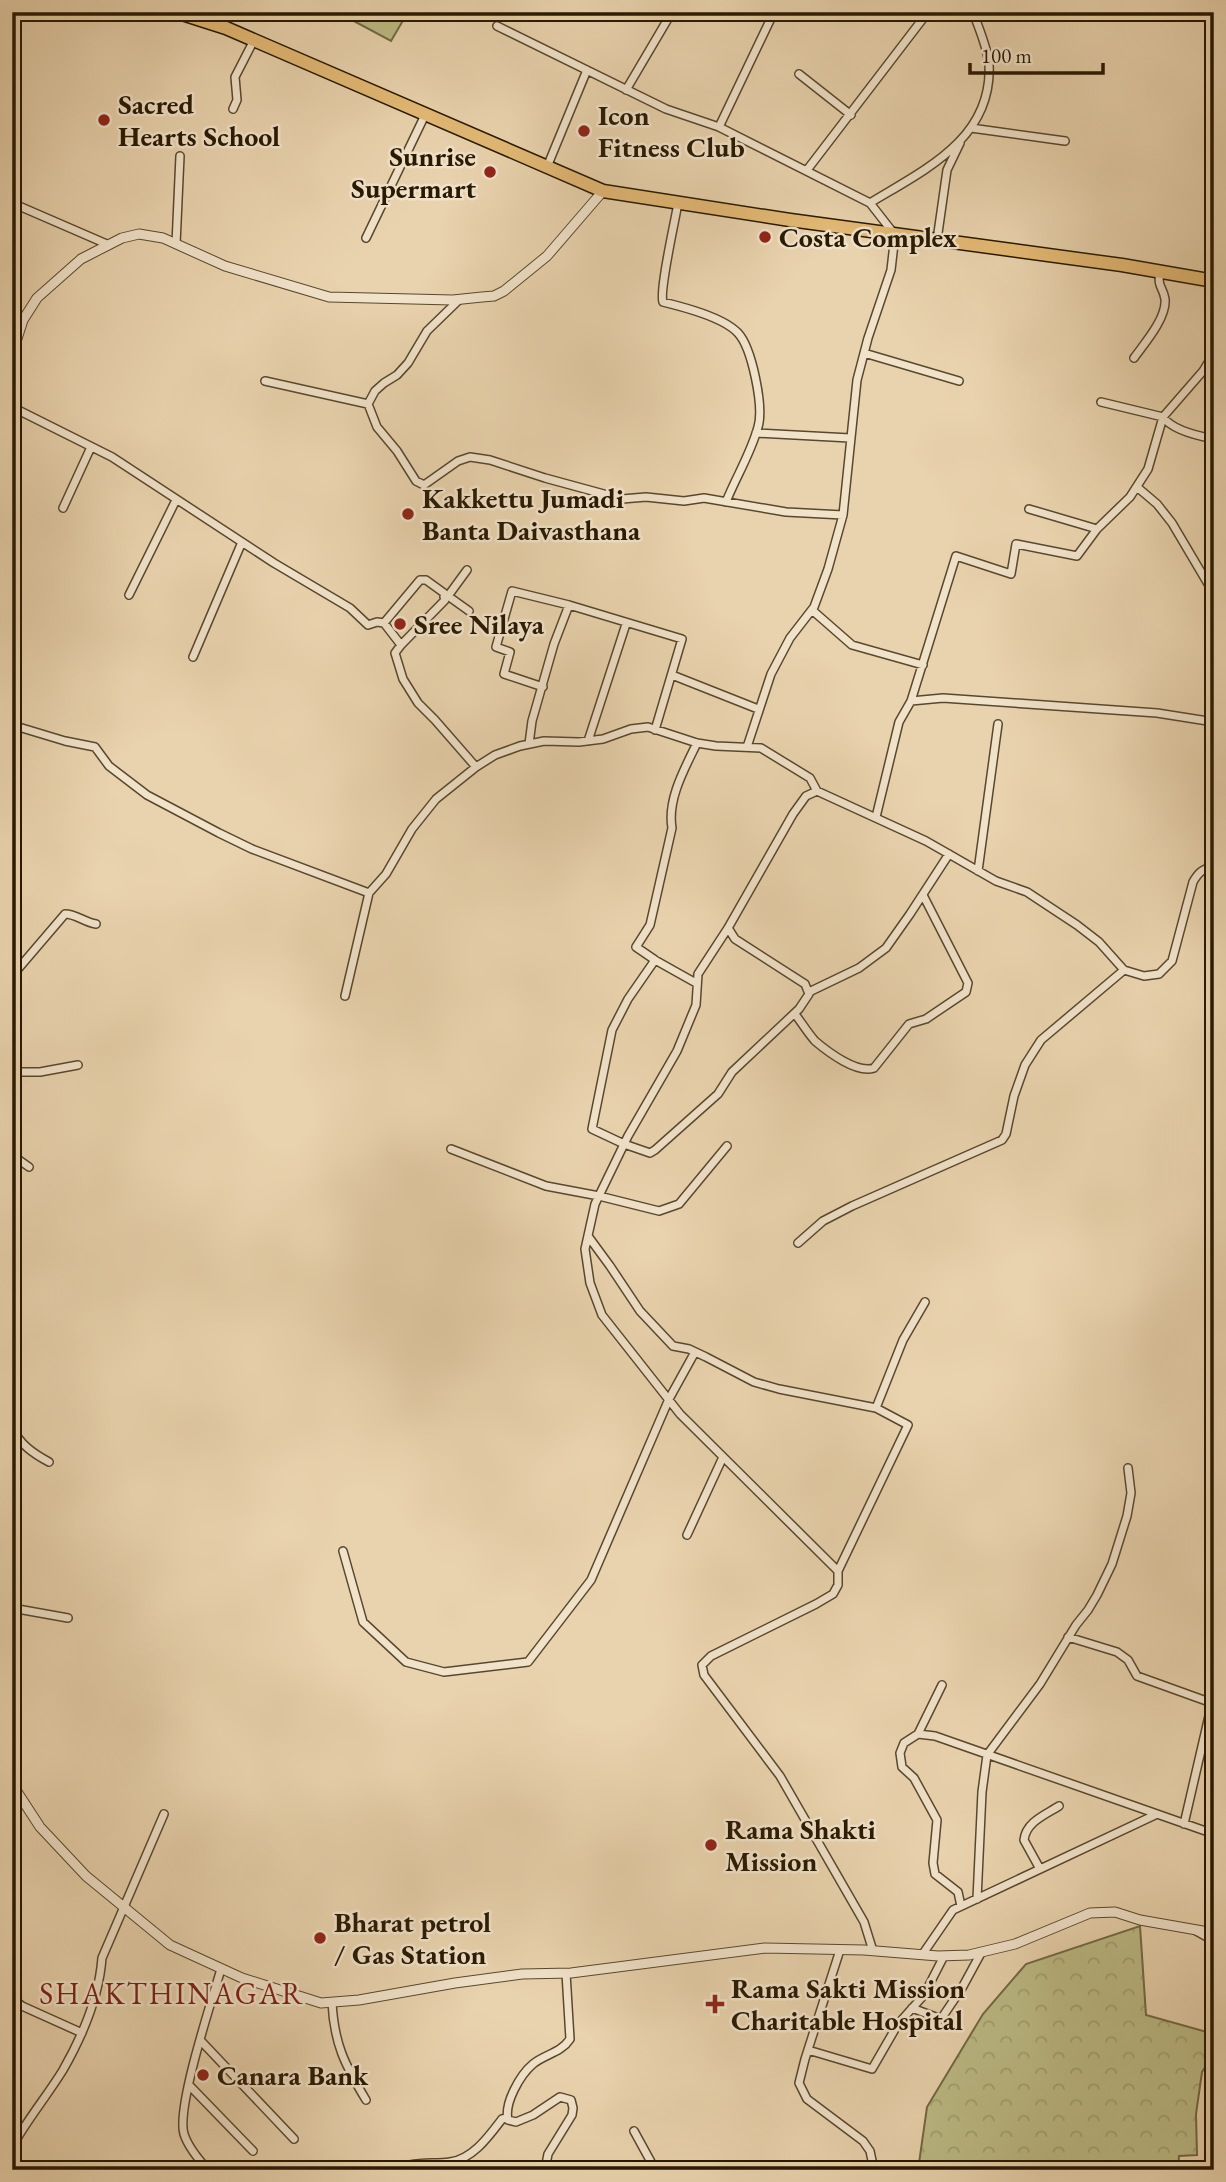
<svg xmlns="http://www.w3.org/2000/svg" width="1226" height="2182" viewBox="0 0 1226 2182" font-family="'EB Garamond',serif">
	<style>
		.forest { fill: url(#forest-crowns); stroke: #726a44; stroke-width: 2 }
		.pitch { fill: #bcbb86; stroke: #726a44; stroke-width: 2 }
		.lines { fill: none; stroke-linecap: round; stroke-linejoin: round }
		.minor-casing { stroke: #58482d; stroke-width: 10 }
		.tertiary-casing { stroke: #58482d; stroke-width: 11 }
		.trunk-casing { stroke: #281902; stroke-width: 15 }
		.minor { stroke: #f1e2ca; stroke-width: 7 }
		.tertiary { stroke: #f1e2ca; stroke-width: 9 }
		.trunk { stroke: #e4ba77; stroke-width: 12 }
		.poi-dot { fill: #8f2418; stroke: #f1e2ca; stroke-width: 2.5 }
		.labels { text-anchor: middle; stroke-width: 5; stroke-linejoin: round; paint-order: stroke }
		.poi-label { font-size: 28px; font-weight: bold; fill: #281902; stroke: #f1e2ca; text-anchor: start }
		.neighbourhood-label { font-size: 30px; letter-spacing: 2px; fill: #7a1f14; stroke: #f1e2ca }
	</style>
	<defs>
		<pattern id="forest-crowns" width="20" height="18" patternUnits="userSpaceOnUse" patternTransform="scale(1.75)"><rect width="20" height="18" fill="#bcbb86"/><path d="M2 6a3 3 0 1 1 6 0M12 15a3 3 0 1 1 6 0" fill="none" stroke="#a2a072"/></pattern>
	</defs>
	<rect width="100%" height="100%" fill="#e9d3ae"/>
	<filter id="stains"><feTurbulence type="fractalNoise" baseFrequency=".00286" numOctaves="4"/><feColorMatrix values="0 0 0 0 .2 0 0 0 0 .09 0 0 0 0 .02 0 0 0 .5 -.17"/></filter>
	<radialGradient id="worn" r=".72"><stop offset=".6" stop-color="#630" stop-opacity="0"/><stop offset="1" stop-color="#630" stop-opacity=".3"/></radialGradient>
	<!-- forest -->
	<path class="forest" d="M1140,1926l6,89 68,19v21l-12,17 -6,42 1,41 -18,1 -1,14h-260l9,-63 56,-93 43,-50z"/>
	<!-- pitch -->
	<path class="pitch" d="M337,12h71l-17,29z"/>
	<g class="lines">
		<!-- minor casing -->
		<g class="minor-casing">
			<path id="minor" d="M497,26l169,83 53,18 151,76 25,32 -4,35 -23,68 -11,42 -14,135 -15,54 -14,38 -24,31 -19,36 -24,73
				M799,74l52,41
				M626,90l46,-78
				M233,109l4,-9 -2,-23 19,-37
				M719,127l55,-115
				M971,128l94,13
				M547,167l40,-97
				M807,170l121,-158
				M12,203l97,42
				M678,203c-3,18 -19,88 -15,99 20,5 60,15 75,31 14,15 26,74 20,94 -7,26 -22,50 -32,75
				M870,203c54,-33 123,-64 119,-139 -2,-18 -10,-35 -16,-52
				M366,238l59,-123
				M937,240l10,-70 13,-27
				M176,244l4,-88
				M460,299l-33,32 -19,32 -11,12 -13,8 -9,8 -7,13 9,23 20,24 19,30 8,4 34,-24 12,-4 20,3 55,18 77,21 24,-2 38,4 20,-3 82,14 57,3
				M864,353l95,28
				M1134,358c10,-14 33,-40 31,-59 -2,-13 -8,-11 -5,-27
				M265,381l103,23
				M1101,402l62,15c9,13 35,19 51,22
				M12,407l100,50 162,106 76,45 18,17 9,-3 7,1 17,22 -6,8 8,26 15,24 17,17 41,47
				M756,433l94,5
				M1137,487l20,17 15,19 42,71
				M63,508l28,-61
				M1029,509l68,20
				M129,595l47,-95
				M448,596l21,15
				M444,597l4,-1 19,-26
				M812,610l40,35 71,20
				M384,623l36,-43h6l18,13 1,7 -44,45
				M193,657l49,-115
				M672,675l86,34
				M543,687l-39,-13 6,-22 -14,-5 16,-56 57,14 113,34 -27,91
				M911,701l32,-3 214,15 57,9
				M1211,722v-75l3,-3
				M12,725l53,16 30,6 14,19 38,29 72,38 33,16 117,44 17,-19 26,-45 24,-30 40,-32 19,-12 25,-9 24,-5 35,1 24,-3 28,-10 17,-2 49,16 19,3 45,2 49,30 7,13
				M588,741l38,-117
				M529,744l3,-23 22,-77 15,-39
				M876,817l23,-95 12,-21 45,-145 55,18 5,-30 61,12 20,-27 33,-32 18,-28 15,-52 40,-46 11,-18
				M978,871l20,-147
				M728,928l-30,46 -2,31 -19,46 -49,85 -33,68 -10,45 5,34 12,32 78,99 158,157v14l-5,9 -17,10 -105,52 -9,9 2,10 76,101 84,146 9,29
				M655,960l-19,-13 14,-22 22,-97c-5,-29 13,-60 25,-85
				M12,976l53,-62c11,0 19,8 31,10
				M696,983l-41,-23 -27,39 -16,31 -20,99 32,15 26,9 5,-3 63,-56 14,-22 67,-63 10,-15 -4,-10 -70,-45 -7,-11 65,-114 13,-18 11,-5 109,50 70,40 31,11 50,33 22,17 25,28 20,6 15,-2 13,-13 21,-79c5,-9 10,-14 21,-15
				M809,992l50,-24 27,-20 24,-34 39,-60
				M345,996l24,-103
				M795,1014c6,8 13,19 20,27 13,11 42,33 59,27l35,-44 17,-5 40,-27 2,-9 -45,-88
				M12,1072h28l38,-7
				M451,1149l95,37 53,10 60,15 20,-7 48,-58
				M12,1155l17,12
				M588,1236l22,30 30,45 33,35 16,3 17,8 48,25 25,7 97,19 32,17 -70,146
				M798,1243l25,-22 29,-15 150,-66 4,-6 8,-38 11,-31 16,-25 83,-70
				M876,1408l27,-68 22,-38
				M12,1427c7,17 22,27 37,35
				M687,1535l36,-78
				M343,1551l20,71 43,40 38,10 84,-10 63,-82 78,-181 26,-47
				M12,1608l56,10
				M1068,1637l49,15 11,8 9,16 75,27 -28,121
				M942,1685l-24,49 -14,9 -4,10 2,14 12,11 23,42 -4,43 2,11 23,18 3,14
				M918,1734l17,2 279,98
				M1040,1869l-16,-29c2,-18 21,-25 35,-34
				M977,1899l5,-107 5,-37 53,-71 36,-59 12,-15 9,-15 15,-31 15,-48 4,-23 -3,-25
				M1196,1931l18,10
				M840,1950l-35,109 -6,24 8,16 56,42 7,10 4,19
				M922,1955l31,-45 202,-95
				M12,1998l10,8 60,27
				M332,2002c2,42 13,63 34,98
				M912,2008l29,11 21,-31 19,-35
				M201,2041l93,98
				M808,2050l64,19 26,-45 26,-29 20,-39
				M189,2085l64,66
				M634,2131l17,31 6,8
				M12,2147c15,-27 35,-51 51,-77 20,-35 36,-72 39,-112l62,-144
				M208,2170c-9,-10 -20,-23 -24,-36 -8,-26 28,-134 37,-165
				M407,2170l3,-5c14,-3 27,-1 40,-3 23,-3 39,-26 52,-43l5,-1
				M545,2170l3,-16 24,-39 1,-7 -2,-8 -11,-3 -27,18 -17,7 -8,-2c-4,-17 12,-45 25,-56 12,-10 28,-11 37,-25l-4,-66"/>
		</g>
		<!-- tertiary casing -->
		<g class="tertiary-casing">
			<path id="tertiary" d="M12,354l11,-34 14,-22 44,-39 41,-21 17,-4 24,4 62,28 104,31 124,3 29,-3 12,-1 10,-5 43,-35 56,-65
				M12,1784l28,43 46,49 84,69 72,33 79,25 38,-3 96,-17 67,-9 49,-1 194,-25 99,2 74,6 31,-1 46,-11 75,-31 25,-1 25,8 74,13"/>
		</g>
		<!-- trunk casing -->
		<g class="trunk-casing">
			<path id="trunk" d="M176,12l50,16 377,163 187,29 332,45 92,16"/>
		</g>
		<!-- minor -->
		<use href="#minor" class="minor"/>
		<!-- tertiary -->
		<use href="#tertiary" class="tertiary"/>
		<!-- trunk -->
		<use href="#trunk" class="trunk"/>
	</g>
	<!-- markers -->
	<g class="poi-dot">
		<circle cx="104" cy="120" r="7"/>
		<circle cx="584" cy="131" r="7"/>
		<circle cx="490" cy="172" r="7"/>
		<circle cx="765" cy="237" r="7"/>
		<circle cx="408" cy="514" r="7"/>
		<circle cx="400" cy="624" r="7"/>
		<circle cx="711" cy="1845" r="7"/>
		<circle cx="320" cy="1938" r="7"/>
		<path d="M711.5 1993.5h7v7h7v7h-7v7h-7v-7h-7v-7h7z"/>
		<circle cx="203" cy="2075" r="7"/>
	</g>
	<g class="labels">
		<!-- poi labels -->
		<g class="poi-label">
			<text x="118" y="114">Sacred<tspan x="118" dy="32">Hearts School</tspan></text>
			<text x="598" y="125">Icon<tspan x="598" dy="32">Fitness Club</tspan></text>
			<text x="476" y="166" text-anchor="end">Sunrise<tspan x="476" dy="32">Supermart</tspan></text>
			<text x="779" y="247">Costa Complex</text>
			<text x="422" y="508">Kakkettu Jumadi<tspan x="422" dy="32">Banta Daivasthana</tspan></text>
			<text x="414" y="634">Sree Nilaya</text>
			<text x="725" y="1839">Rama Shakti<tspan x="725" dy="32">Mission</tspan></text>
			<text x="334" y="1932">Bharat petrol<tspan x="334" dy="32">/ Gas Station</tspan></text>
			<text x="731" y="1998">Rama Sakti Mission<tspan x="731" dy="32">Charitable Hospital</tspan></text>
			<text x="217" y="2085">Canara Bank</text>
		</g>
		<!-- neighbourhood labels -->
		<g class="neighbourhood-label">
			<text x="172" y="2004">SHAKTHINAGAR</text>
		</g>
	</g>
	<!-- margin -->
	<rect width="1226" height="2182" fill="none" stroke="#e9d3ae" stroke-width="42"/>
	<rect x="14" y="14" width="1198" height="2154" fill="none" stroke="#281902" stroke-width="3.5"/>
	<rect x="21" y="21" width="1184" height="2140" fill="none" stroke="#281902" stroke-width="2"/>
	<!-- scale -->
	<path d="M970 63v10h133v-10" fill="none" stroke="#281902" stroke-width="3.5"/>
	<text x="981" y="63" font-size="21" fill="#281902" stroke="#f1e2ca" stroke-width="5" paint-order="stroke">100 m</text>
	<rect width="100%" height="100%" filter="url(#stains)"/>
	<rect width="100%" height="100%" fill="url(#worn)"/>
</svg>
